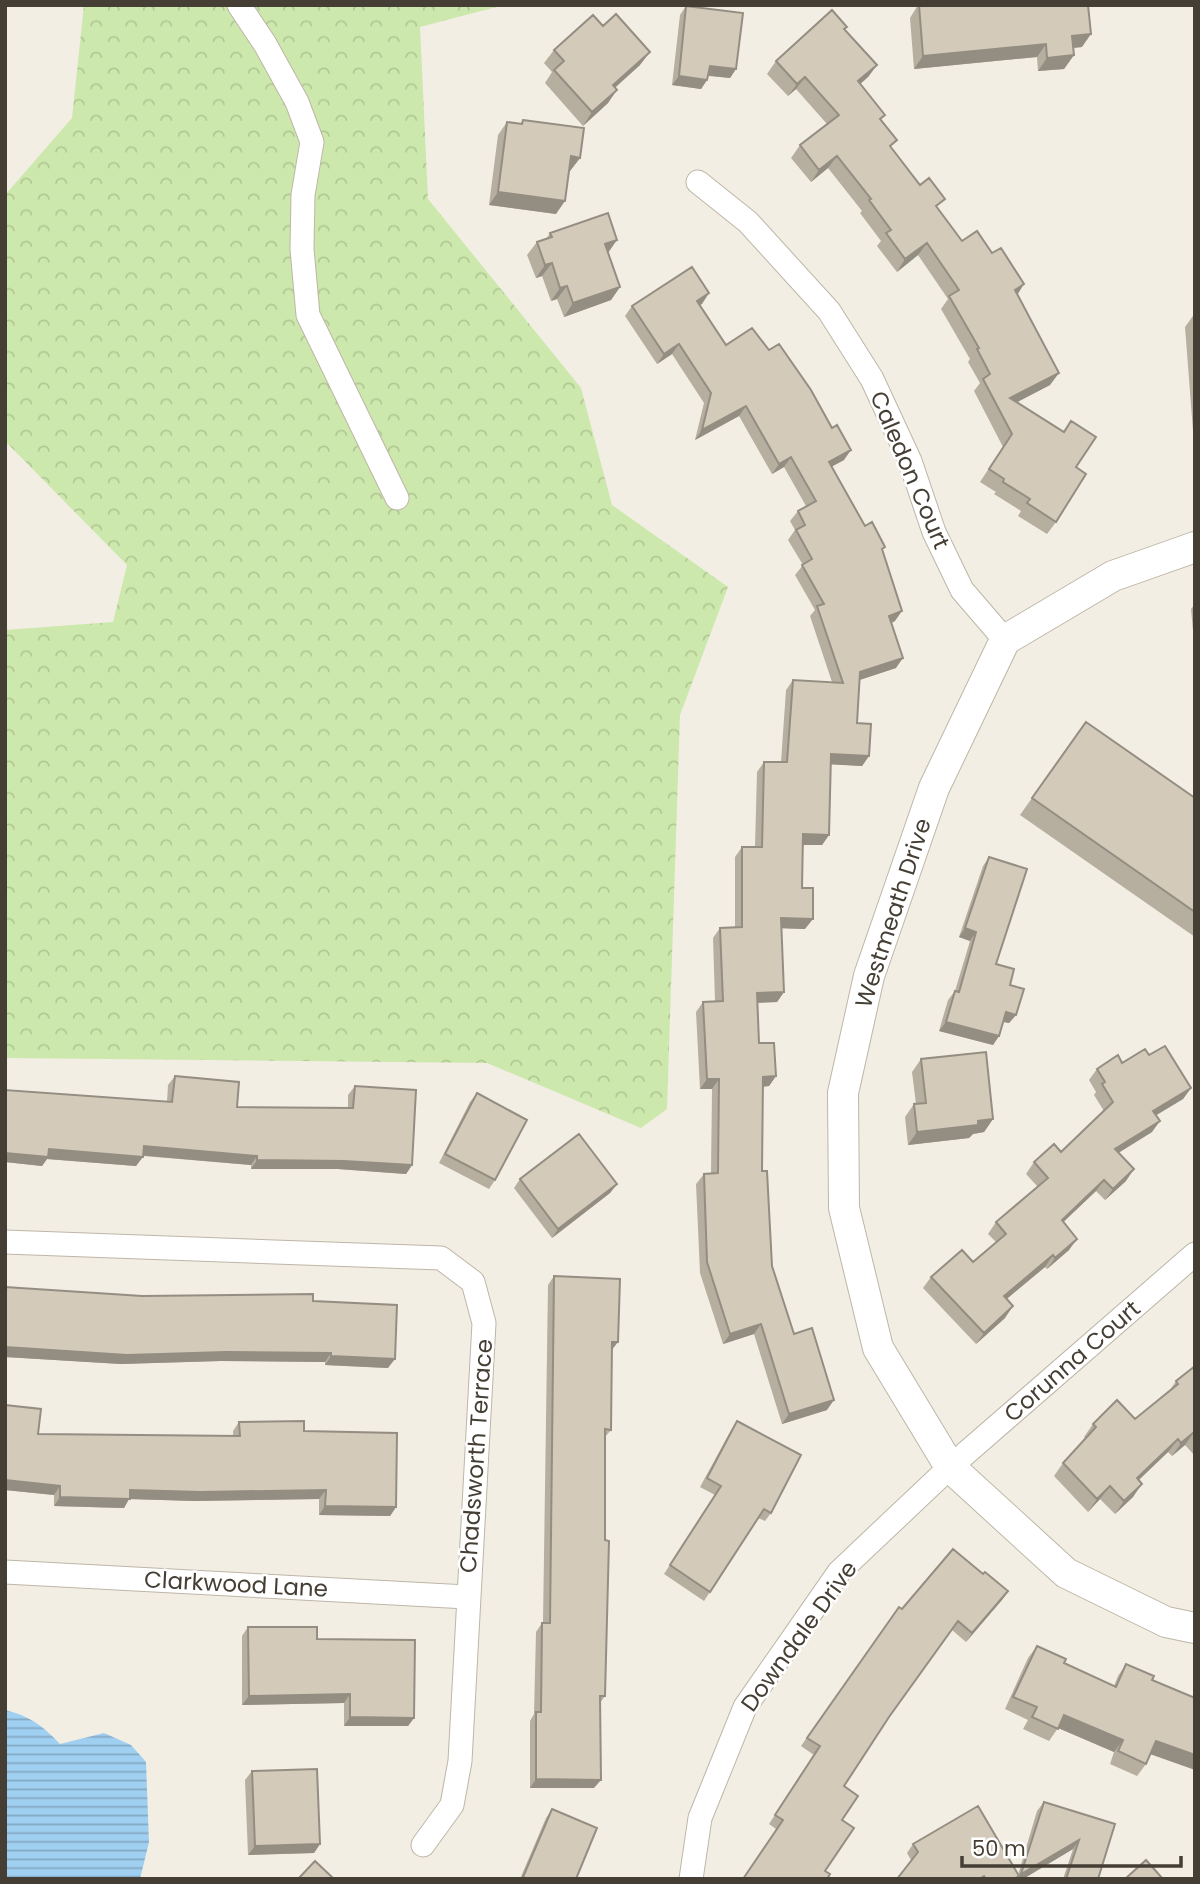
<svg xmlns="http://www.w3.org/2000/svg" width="1200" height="1884" viewBox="0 0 1200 1884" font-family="Poppins,sans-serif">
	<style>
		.forest { fill: url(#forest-crowns) }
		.water { fill: url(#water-rules) }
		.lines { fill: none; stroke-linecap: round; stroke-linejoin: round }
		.minor-casing { stroke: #beb6a7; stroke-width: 25 }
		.tertiary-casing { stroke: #beb6a7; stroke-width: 32 }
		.minor { stroke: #fff; stroke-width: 23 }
		.tertiary { stroke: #fff; stroke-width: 30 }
		.wall { fill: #b6ae9f }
		.shaded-wall { fill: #948d82 }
		.building { fill: #d4cab9; stroke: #948d82; stroke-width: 2 }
		.labels { text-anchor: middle; stroke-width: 5; stroke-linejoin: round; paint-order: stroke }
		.street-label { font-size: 23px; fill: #453e34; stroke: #fff }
	</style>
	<defs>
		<pattern id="forest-crowns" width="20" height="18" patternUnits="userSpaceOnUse" patternTransform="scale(1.75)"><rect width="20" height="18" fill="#cde8ac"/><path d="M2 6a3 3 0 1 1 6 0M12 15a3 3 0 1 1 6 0" fill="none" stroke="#b1c895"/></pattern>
		<pattern id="water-rules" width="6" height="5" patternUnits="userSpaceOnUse" patternTransform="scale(1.75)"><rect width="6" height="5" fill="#9fcff1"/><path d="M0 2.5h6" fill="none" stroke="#83a9c4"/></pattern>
	</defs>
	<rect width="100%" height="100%" fill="#f2eee4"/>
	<!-- forest -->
	<path class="forest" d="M84,5h420l-84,22 8,172 153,189 31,117 116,82 -48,128 -13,394 -26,19 -154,-65 -482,-5v-428l108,-8 14,-57 -122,-124v-246l67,-77z"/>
	<!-- water -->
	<path class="water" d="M5,1710c25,6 38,16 55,34l44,-11 27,12 15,17 3,80 -9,37h-135z"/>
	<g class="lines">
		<!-- minor casing -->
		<g class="minor-casing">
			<path id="minor" d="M239,5l26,39 32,58 15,40 -9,53 -1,54 6,66 89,183
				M698,182l50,40 81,89 43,68 38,82 24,71 28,58 43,50
				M5,1242l436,16 32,24 11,41 -24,438 -8,44 -29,40
				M5,1572l462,25
				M691,1879l9,-61 45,-111 94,-135 111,-105 245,-213"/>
		</g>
		<!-- tertiary casing -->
		<g class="tertiary-casing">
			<path id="tertiary" d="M1195,547l-82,29 -108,64 -71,148 -65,188 -26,117 1,115 34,140 72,119 116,106 100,49 29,6"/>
		</g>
		<!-- minor -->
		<use href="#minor" class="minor"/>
		<!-- tertiary -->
		<use href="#tertiary" class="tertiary"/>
	</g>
	<!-- wall -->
	<path class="wall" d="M918,5l164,42 -9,1 1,7 -10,14 -26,2 -1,-14 -123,12 -4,-51z
		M686,6l50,63 -6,9 -22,-2 -1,4 -6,9 -29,-4 8,-70z
		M845,30l32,35 -9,12 -8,7 21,37 10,27 71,93 55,53 33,91 -33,17 59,65 -20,55 -9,12 -29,-18 3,-5 -27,-17 2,-2 -16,-10 23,-35 -29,-56 6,-8 -12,-21 2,-3 -29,-50 7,-10 -30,-44 -21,17 -20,-26 4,-5 -21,-28 2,-2 -34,-43 -17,14 -20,-24 9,-13 27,-21 -31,-35 -8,7 -21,-22 9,-13z
		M554,50l86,15 -25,23 -7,15 -25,23 -38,-43 7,-11 -8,-9z
		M523,120l57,38 -10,13h-1l-13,43 -67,-9 9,-70 9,-13 13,2z
		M550,233l58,20 12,34 -9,13 -47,17 -7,-18 -6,2 -9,-25 -6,2 -9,-23 10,-13 9,-3z
		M709,293l-10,12 27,40 118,115 -12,6 33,60 17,25 13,70 -3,2 4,45 -36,12 -3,43 12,33 -7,10 -32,-2 -1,71 -7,10h-19l-1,43 3,41 -24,-1 3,64 -7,10 -20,1 2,40 17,33 -7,10 -6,1 -1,84 10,95 22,68 33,76 -45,14 -28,-90 -31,10 -23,-71 -4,-89 8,-10 7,-1 1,-84h-12l-4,-77 7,-10 12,-1 -2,-63 7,-10 15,-1v-70l7,-10h13l2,-75 7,-10h17l5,-72 7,-10 39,2 -22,-66 5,-6 -20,-35 8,-10 -15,-25 7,-10 -5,-9 8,-10 8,-5 -22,-39 -12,7 -33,-58 -44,24 9,-37 -32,-49 -15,10 -32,-48 7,-10z
		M1195,313v144l-10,-130z
		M1195,604v48l-4,-43z
		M1032,798h163v139l-175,-122z
		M989,857l7,107 14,21 6,30 -7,8 -6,-1 -4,14 -6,9 -54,-14 9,-31 7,-9 15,-50 -11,-4 24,-71z
		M1149,1055l42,33 -8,11 -27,16 -4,17 -34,21 8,28 -21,19 -9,-9 -33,31 6,28 -22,19 -2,-2 -39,32 -1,19 -29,26 -53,-56 8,-11 42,-15 23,-20 -8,-8 8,-12 42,-35 -12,-13 8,-12 27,-10 43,-41 -10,-16 2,-3 -7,-12 8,-11z
		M921,1059l72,60 -9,13 -11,2 -4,4 -61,7 -3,-28 9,-13h2l-4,-32z
		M175,1076l62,31 111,1v-13l7,-9 57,79 -6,9 -68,-5h-87v-4l-108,-9 -7,10 -89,-7 -5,7 -37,-4 162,-60 1,-17z
		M477,1093l18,87 -6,9 -50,-26 31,-61z
		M520,1179l97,5 -7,9 -58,45 -38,-50z
		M554,1276l58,75 -1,79 -6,7v259l-5,7 -6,85h-64v-67l4,-7 2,-82 6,-9h1l5,-338z
		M5,1287l137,9 171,5 75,67 -63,-3v-3l-105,-1 -99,3 -116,-7z
		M1195,1366v90l-10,-11 -13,11 -4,-4 -29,28 -6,17 -18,17 -15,-15 -12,13 -34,-36 9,-13 23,-24 -2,-2 9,-13 42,-5 33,-26 8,-12z
		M5,1405l33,29 195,2v-5l6,-9 65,9 92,76 -6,9 -71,-1v-16l-124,2 -66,-2 -5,9 -70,-2v-11l-49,-5z
		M737,1421l34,92 -6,8 -7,-3 -54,83 -40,-27 51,-79 -15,-8 31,-57z
		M983,1574l25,17 -42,51 -14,-12 -65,89 -43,67 -2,34 -17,51 2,8 -51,-50 -7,-5 45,-69 -13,-9 98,-139 3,2z
		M248,1627l69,12 97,79 -6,8h-64v-23l-102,2v-69z
		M1037,1646l27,17 50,23 4,-10 8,-12 26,16 -2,74 -4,10 -9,12 -27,-12 4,-12 -56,-24 -9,13 -26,-12 5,-9 -23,-11 23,-51z
		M252,1771l68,73 -6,9 -66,2 -3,-75z
		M1044,1802l71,22 -17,55h-35l10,-30 -50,30h-126l14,-19 -4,-7 6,-9 105,31 19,-64z
		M552,1809l24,70h-56l26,-61z"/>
	<!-- shaded-wall -->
	<path class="shaded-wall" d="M1091,34l-9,13 -20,2 10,-13z
		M1046,44l-9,13 -123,12 9,-13z
		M650,52l-10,13 -37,33 10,-13z
		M1074,55l-10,14 -26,2 9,-13z
		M877,65l-9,12 -19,17 9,-13z
		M710,66l26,3 -6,9 -26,-3z
		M679,76l28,4 -6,9 -29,-4z
		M805,77l-9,12 -8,7 9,-12z
		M617,90l-9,13 -25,23 9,-14z
		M571,156l9,2 -10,13 -8,-1z
		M837,156l-9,12 -17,14 8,-12z
		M498,192l67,9 -9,13 -67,-9z
		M617,240l-9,13 -3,-9z
		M927,243l-9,12 -21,17 8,-13z
		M552,263l-10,13 -6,2 9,-13z
		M1024,284l-8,13 -1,-7z
		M567,286l-10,13 -6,2 9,-13z
		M620,287l-9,13 -47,17 9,-14z
		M709,293l-7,11 -12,7 7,-10z
		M679,344l-7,10 -15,10 7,-10z
		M1059,373l-9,12 -48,25 8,-12z
		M746,406l-7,10 -44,24 7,-10z
		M851,450l-7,10 -22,12 7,-10z
		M791,457l-7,10 -12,7 7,-10z
		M902,611l-7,10 -13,5 7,-10z
		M903,658l-7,10 -43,14 7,-10z
		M831,754l38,2 -7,10 -39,-2z
		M803,834l26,1 -7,10h-26z
		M781,918l32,1 -8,10 -31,-1z
		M965,928l11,4 -6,9 -11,-4z
		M784,992l-7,10 -27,1 7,-10z
		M1006,1012l10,3 -7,8 -9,-2z
		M946,1022l53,14 -6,9 -54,-14z
		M776,1076l-7,10 -13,1 7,-10z
		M707,1079h12l-7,10h-12z
		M1191,1088l-8,11 -38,23 8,-11z
		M993,1119l-9,13 -11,2 -4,4 -61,7 9,-13 61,-11z
		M1160,1121l-8,11 -45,28 8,-11z
		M144,1146l113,10 -6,9 -114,-10z
		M49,1149l94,8 -7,9 -89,-7 -5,7 -37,-4v-9z
		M257,1160l87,1 68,4 -6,9 -68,-5h-87z
		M1134,1169l-8,12 -21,19 8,-11z
		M1104,1180l-8,11 -42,40 8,-11z
		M617,1184l-7,9 -58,45 6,-9z
		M1077,1239l-8,11 -22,19 8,-11z
		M1053,1255l-8,12 -49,41 8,-12z
		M1013,1306l-8,12 -29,26 8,-11z
		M761,1324l-7,10 -31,10 7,-10z
		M612,1342h6l-7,9z
		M5,1347l326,6 -6,9 -105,-1 -99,3 -116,-7z
		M331,1356l64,3 -7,9 -63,-3z
		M834,1400l-7,10 -45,14 7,-10z
		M1194,1432l-9,13 -13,11 9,-13z
		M1178,1439l-10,13 -41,39 10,-13z
		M5,1480l55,6 -6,9 -49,-5z
		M1142,1484l-9,13 -18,17 9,-13z
		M1110,1486l-10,13 -12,13 9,-13z
		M130,1490h196l-7,9 -124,2 -66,-2 -5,9 -70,-2 6,-9z
		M325,1506l71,1 -6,9 -71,-1z
		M1008,1591l-6,9 -36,42 6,-9z
		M350,1694l-6,9 -102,2 7,-9z
		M1064,1715l59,25 -9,12 -58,-25z
		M350,1717l64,1 -6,8h-64z
		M1156,1741l39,14v15l-48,-17z
		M536,1779l65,1 -7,8h-64z
		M1079,1840l-6,9 -50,30h-5l3,-5z
		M320,1844l-6,9 -66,2 7,-9z"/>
	<!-- building -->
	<path class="building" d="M919,5h169l3,29 -19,2 2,19 -27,3 -1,-14 -123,12z
		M686,6l57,7 -7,56 -26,-3 -3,14 -28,-4z
		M832,10l15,17 -3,2 33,36 -19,16 27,34 -5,4 17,21 -7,6 30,39 9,-7 16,21 -9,7 26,35 15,-10 15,22 9,-5 23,36 -9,6 44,83 -49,25 54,34 7,-11 25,16 -20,30 10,7 -30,48 -29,-19 3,-4 -27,-17 1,-3 -15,-10 23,-35 -29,-55 7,-5 -13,-25 2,-1 -30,-52 10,-6 -32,-47 -22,16 -19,-26 5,-3 -22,-30 2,-1 -34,-43 -18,14 -19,-25 39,-30 -34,-38 -8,7 -21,-23z
		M616,14l34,38 -37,33 4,5 -25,22 -38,-42 10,-9 -10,-11 39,-35 10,11z
		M523,120l61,8 -4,30 -9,-2 -6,45 -67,-9 9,-70 15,2z
		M608,213l9,27 -12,4 15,43 -47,16 -6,-17 -7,2 -8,-25 -7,2 -8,-23 15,-5 -2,-4z
		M692,267l17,26 -12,8 29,44 26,-17 17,22 10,-6 32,46 21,38 5,-3 14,25 -22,12 36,64 7,-4 13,25 -3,2 20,62 -13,5 14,42 -43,14 -3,51 14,1 -2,32 -38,-2 -2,81 -26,-1 -1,54h11v31l-32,-1 3,74 -27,1 2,50h15l2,33 -13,1 -1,94h5l5,95 22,68 18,-6 22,72 -45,14 -28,-90 -31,10 -23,-72 -3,-88 14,-1 1,-94h-12l-4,-77 20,-1 -3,-73 22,-1v-80h20l2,-85h23l6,-82 50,3 -26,-77 7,-2 -22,-39 10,-6 -16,-29 9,-5 -7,-14 18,-10 -25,-44 -12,7 -33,-58 -44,24 9,-37 -32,-49 -15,10 -32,-48z
		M1086,722l109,76v114l-163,-114z
		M989,857l38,12 -31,95 18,5 -4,16 14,4 -8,26 -10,-3 -7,24 -53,-14 9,-31 4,1 17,-60 -11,-4z
		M1165,1046l26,42 -38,23 7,10 -45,28 19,20 -21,20 -9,-9 -42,40 15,19 -22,19 -2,-3 -49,41 9,10 -29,27 -53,-56 31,-27 11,12 33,-28 -10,-12 52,-44 -14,-16 20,-18 7,8 52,-50 -11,-18 3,-2 -8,-13 21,-14 4,8 23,-14 4,6z
		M986,1052l7,67 -15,2v4l-61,7 -3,-28 12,-1 -5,-44z
		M175,1076l64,6 -2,25 116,1 2,-22 61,4 -4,75 -68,-4 -87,-1v-4l-113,-10 -1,11 -94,-8 -1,8 -43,-4v-63l167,12z
		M477,1093l50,27 -32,60 -50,-26z
		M579,1134l38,50 -59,45 -38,-50z
		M554,1276l66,3 -2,63h-6l-1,88 -6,-1v111l4,1 -4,155h-5l1,84 -65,-1v-67h5l1,-89h8z
		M5,1287l137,9 171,-2v7l84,4 -2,54 -64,-3v-3l-105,-1 -99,3 -122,-8z
		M1195,1366v67l-1,-1 -13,11 -3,-4 -41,39 5,6 -18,17 -14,-15 -13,13 -34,-36 33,-36 -3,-3 24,-24 18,19 43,-35 -2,-3z
		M5,1405l36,4 -3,25 202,2 -1,-14 65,-1v10l93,2 -1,74 -71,-1 1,-16 -125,2 -71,-2v9l-70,-2v-11l-55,-6z
		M737,1421l64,34 -30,58 -7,-4 -54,83 -40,-27 51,-79 -14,-8z
		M953,1549l30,25 2,-2 23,19 -36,42 -14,-12 -69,96 -45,69 14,10 -16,24 12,8 -29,43 5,3 -3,5h-84l40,-59 -8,-5 45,-69 -13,-8 92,-131 3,2z
		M248,1627h69v12l98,1 -1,78 -64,-1v-23l-101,2z
		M1037,1646l29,13 -2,4 52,24 10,-23 28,12 -2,4 43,18v57l-39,-14 -10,23 -28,-13 5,-11 -59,-25 -6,14 -26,-12 5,-10 -24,-10z
		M317,1769l3,75 -65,2 -3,-75z
		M1044,1802l71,22 -17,55h-32l13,-39 -58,34z
		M978,1806l41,70 -5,3h-28l-2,-3 -5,3h-82l21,-27 -5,-8z
		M552,1809l45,19 -21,51h-49l-4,-2z
		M1146,1860l17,19h-38z
		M315,1861l19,18h-36z"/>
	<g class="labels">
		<!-- street labels -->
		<g class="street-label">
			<text transform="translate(910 470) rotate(67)" y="8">Caledon Court</text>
			<text transform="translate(893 913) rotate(-72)" y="8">Westmeath Drive</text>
			<text transform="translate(1072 1361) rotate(-41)" y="8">Corunna Court</text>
			<text transform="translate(476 1456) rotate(-86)" y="8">Chadsworth Terrace</text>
			<text transform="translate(236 1584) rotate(3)" y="8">Clarkwood Lane</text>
			<text transform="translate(799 1636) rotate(-54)" y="8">Downdale Drive</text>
		</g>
	</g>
	<!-- border -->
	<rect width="1200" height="1884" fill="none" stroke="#453e34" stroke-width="14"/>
	<!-- scale -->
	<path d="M962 1856v10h219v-10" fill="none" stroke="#453e34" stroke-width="3.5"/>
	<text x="972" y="1856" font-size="21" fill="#453e34" stroke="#ffffff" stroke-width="5" paint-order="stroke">50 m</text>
</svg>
